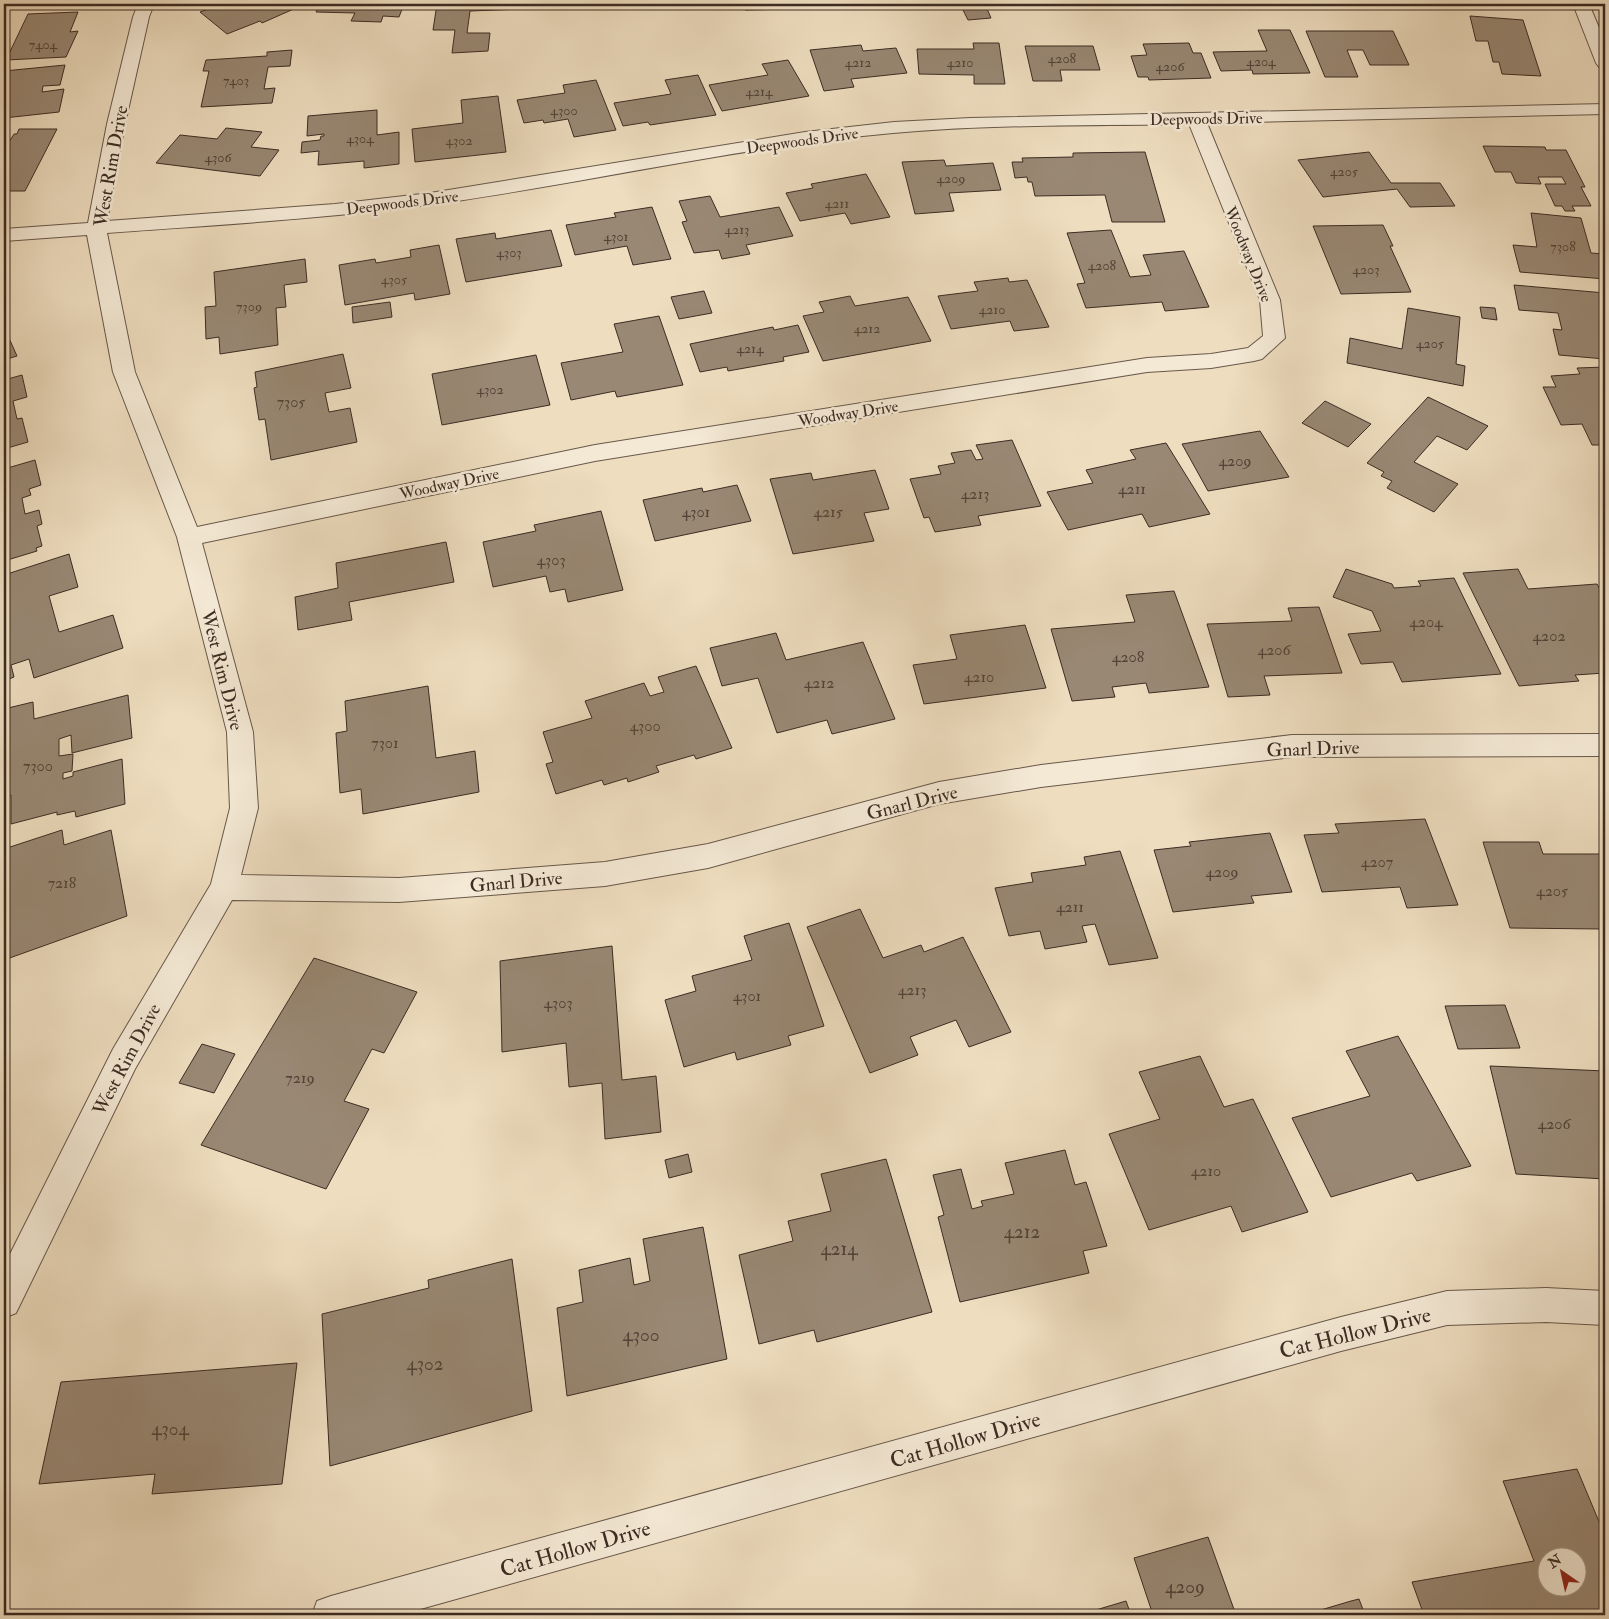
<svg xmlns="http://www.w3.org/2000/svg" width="1609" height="1619" viewBox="0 0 1609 1619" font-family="'IM FELL Double Pica',serif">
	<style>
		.building { fill: #998874; stroke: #3c2c23; fill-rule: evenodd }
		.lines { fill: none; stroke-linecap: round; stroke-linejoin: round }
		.street-casing { stroke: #68584a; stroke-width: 2 }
		.street { fill: #f4e9d5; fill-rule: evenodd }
		.labels { text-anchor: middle; stroke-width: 5; stroke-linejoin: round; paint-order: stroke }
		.far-number-label { font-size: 14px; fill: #534337 }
		.far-street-label { font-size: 16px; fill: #3c2c23; stroke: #f4e9d5 }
		.number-label { font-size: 16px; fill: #534337 }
		.street-label { font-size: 19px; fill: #3c2c23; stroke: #f4e9d5 }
		.near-number-label { font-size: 19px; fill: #534337 }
		.near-street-label { font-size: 22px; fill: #3c2c23; stroke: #f4e9d5 }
	</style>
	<rect width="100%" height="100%" fill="#eeddbf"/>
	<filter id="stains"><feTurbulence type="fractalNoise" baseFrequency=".004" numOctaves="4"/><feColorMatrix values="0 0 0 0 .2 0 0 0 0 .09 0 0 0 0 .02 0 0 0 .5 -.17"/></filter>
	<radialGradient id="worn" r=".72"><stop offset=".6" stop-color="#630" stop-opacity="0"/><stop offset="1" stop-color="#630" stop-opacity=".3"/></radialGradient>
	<!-- building -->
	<path class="building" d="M33,4h57l-59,5z
		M222,4h83l-43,19 -2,-2 -33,13 -27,-22z
		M320,4h84l-5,13 -16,-1 -2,6 -30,-1 4,-8 -39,-1z
		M437,4h86l-1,5 -52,2 -3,22h23l-2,18 -36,2 3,-23h-22z
		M558,4h56l1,1 -57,3z
		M637,4h43v2l-42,2z
		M686,4h41v2l-40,2z
		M745,4h100v4l-100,2z
		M892,4h50v3h-50z
		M960,4h25l6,14 -23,2z
		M78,12l-8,20 8,-1 -12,26 -60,3 22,-46z
		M1470,16l53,4 18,56 -39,-2 -3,-12h-6l-5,-21h-12z
		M1258,30h32l20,43 -57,1 -1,-4 -31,1 -8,-19 54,-1z
		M1306,31h87l16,34h-39l-7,-15h-16l11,27h-33z
		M973,43h26l6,41h-31v-9l-55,-1 -2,-25h57z
		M1189,43l4,10h8l10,25 -62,2 -1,-3h-10l-7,-21 16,-1 -4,-11z
		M861,45l2,6 33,-3 11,25 -56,6 3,8 -30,4 -14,-41z
		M1025,46h68l7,24h-40l2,11h-29z
		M292,50l-2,16 -22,1 -4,22 11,-1 -3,15 -71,4 8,-36h-6l3,-11 61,-4v-4z
		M788,60l21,36 -87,15 -13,-26 59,-10 -6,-11z
		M65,65l-5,20 -17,1 -1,6 22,-3 -5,23 -55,6v-47z
		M698,75l18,40 -66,10 -2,-3 -25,4 -9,-23 57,-9 -6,-14z
		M596,80l20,50 -42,7 -6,-18 -24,4 -1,-3 -19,3 -7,-23 48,-7 -2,-8z
		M498,96l8,56 -91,10 -3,-33 51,-6 -2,-23z
		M377,110v25l22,-3v32l-35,4v-7l-46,4 1,-14 -18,2 1,-11 18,-2 1,-4h3v-2l-17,2 1,-20z
		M226,128l36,4 -11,15 28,3 -19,26 -104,-13 24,-28 37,4z
		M19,129h38l-32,62h-21v-44h2l8,-13h3z
		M1483,146l62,1 1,3h20l19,37h-4l10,19h-19l3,5h-10l-3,-5h-7l-10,-22h21l-4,-7h-24l3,7 -25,-1 -5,-11h-16z
		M1145,152l20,70h-53l-7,-27 -70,1 -3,-14h-4l-1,-5 -12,1 -3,-16h11l-1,-4 51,-1v-4z
		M1369,152l22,31h49l15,23 -45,1 -13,-18 -74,8 -25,-37z
		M944,160l2,6 47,-3 8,27 -52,3 5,18 -39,3 -13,-52z
		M866,174l24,43 -39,7 -6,-11 -45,8 -14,-28 27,-5 -2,-4z
		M710,196l10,21 59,-10 14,29 -47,9 4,9 -28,5 -3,-9 -25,3 -12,-31 5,-1 -8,-20z
		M652,207l19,52 -38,6 -6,-19 -52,9 -9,-30 50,-8 -2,-4z
		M1531,213l50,5 10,35 14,1v25l-85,-7 -7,-27 24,2z
		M1383,225l10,21h-3l21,46 -70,2 -28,-68z
		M551,230l11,36 -96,16 -10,-43 39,-6 1,6z
		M1111,230l19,47 21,-2 -8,-20 41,-4 25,56 -44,4 -3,-9 -76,6 -9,-24 8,-1 -18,-50z
		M439,245l11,49 -35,6 -1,-7 -69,12 -6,-40 36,-6 1,4 35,-6 -1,-7z
		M305,259l2,23 -23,3 2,22 -10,1 2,37 -58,9 -1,-17 -13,2 -1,-32 11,-1 -2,-34z
		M1008,278l1,4 18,-2 22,47 -35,4 -4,-10 -59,8 -13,-33 40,-5 -4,-9z
		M1514,285l91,8v66l-46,-4 -6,-26 9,1 -4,-17 -39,-3z
		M704,291l8,22 -33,6 -8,-22z
		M850,296l5,10 53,-9 23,44 -108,20 -20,-45 21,-4 -5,-10z
		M390,302l2,15 -39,6 -1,-16z
		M1480,307l15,1 2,12 -15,-2z
		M1408,308l52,9 -4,47 9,2 -2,20 -116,-23 3,-25 52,11z
		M659,316l24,69 -66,12 -2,-6 -44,9 -10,-37 62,-11 -9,-28z
		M798,325l11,27 -26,5 1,4 -56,10 -1,-4 -27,5 -10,-28 83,-17 1,3z
		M4,327l13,29 -13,4z
		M343,354l8,34 -26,5 4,19 21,-4 7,34 -86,18 -6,-41 -6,1 -5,-32 3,-1 -2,-15z
		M536,355l14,50 -108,20 -10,-51z
		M1605,367v78h-13l-10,-21 -21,1 -18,-38h13l-5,-11 29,-2 -3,-6z
		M22,375l5,22 -14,4 4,18 5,-1 6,24 -24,7v-69z
		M1428,397l60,29 -21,24 -30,-14 -23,26 44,22 -24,28 -47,-24 5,-7 -11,-5 3,-4 -17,-9z
		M1325,401l46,23 -23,23 -46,-24z
		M1260,431l29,46 -81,14 -26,-47z
		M1012,440l29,66 -63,10 3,9 -46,7 -6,-15 -5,1 -14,-39 31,-5 -3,-8 17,-3 -4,-10 20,-3 5,10 7,-1 -7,-14z
		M1166,443l44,71 -61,13 -7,-13 -74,16 -21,-38 46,-9 -7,-13 50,-11 -6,-9z
		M35,460l6,25 -12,4 2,6 -9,3 3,16 14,-4 3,14 -5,2 5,20 -6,2 1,3 -33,10v-92z
		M875,470l14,39 -25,4 10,28 -81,13 -23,-75 41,-6 2,7z
		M737,485l14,36 -96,20 -12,-41 59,-12 1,4z
		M601,511l22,79 -55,12 -3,-13 -15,3 -4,-16 -53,11 -10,-45 53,-11 -2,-6z
		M446,542l8,40 -105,20 3,18 -54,10 -3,-33 43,-9 -2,-25z
		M69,554l9,33 -29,9 10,36 54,-17 10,33 -89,30 -5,-19 -18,6 3,12 -10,4v-106z
		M1346,569l46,15 2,4 27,-2 -3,-5 36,-3 47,96 -99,8 -9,-20 -32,2 -13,-30 33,-3 -9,-20 -39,-14z
		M1518,569l10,20 69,-5 8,14v75l-30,2 4,6 -60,5 -56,-113z
		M1174,591l35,96 -60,6 -3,-10 -34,4 3,10 -43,4 -21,-72 84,-7 -9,-27z
		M1319,607l23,66 -78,3 6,19 -42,2 -21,-73 85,-3 -4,-13z
		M1025,625l21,63 -122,16 -11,-39 44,-6 -7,-24z
		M776,633l10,27 77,-18 32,77 -63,15 -5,-14 -50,13 -19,-55 -36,8 -12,-38z
		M696,666l36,82 -36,11 -2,-4 -38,11 3,6 -31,10 -1,-4 -23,7 -2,-5 -46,14 -10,-30 7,-2 -10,-30 49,-14 -7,-17 59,-18 6,13 14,-4 -6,-15z
		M428,686l8,72 39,-7 4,41 -116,22 -2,-25 -21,4 -4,-60 11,-2 -2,-30z
		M128,695l4,43 -60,15 -1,-18 -12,4v17l14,-2 -1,17 -9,2v6l10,-3v-4l49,-13 3,45 -49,13 -1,-6 -18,4v-3l-46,12v-29l-7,2v-88l29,-7 1,17z
		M1425,819l33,86 -51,3 -7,-21 -78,5 -18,-57 35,-2 -4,-9z
		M62,830l2,15 47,-15 16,86 -123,44v-111z
		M1270,833l22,59 -41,4 3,7 -81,9 -19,-62 37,-4 -2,-4z
		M1483,842h56l4,12h62v71h-5l1,4 -91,-1z
		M1120,851l38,107 -49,7 -14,-41 -13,2 5,16 -42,7 -5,-18 -31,5 -14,-48 38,-6 -2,-9 55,-8 -2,-8z
		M860,909l23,49 38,-13 3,7 39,-15 48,95 -42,15 -13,-27 -46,17 8,18 -48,18 -63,-146z
		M789,923l35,103 -36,10 3,9 -54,15 -2,-8 -51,15 -19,-67 31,-9 -4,-15 60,-16 -8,-24z
		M612,946l10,134 34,-4 5,56 -56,7 -3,-56 -33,4 -3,-44 -64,9 -2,-91z
		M314,958l103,34 -33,61 -12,-4 -28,52 25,8 -43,80 -125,-44z
		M1505,1005l15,43 -62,1 -13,-43z
		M1398,1036l73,130 -54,15 -5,-8 -81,24 -39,-79 78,-22 -24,-45z
		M202,1044l33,10 -21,39 -35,-10z
		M1200,1056l24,51 29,-8 55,113 -66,20 -11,-26 -82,24 -40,-96 51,-15 -21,-47z
		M1490,1066l115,5v108l-89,-5z
		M1065,1150l10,35 11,-3 21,64 -24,5 6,22 -129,29 -22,-85 6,-2 -11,-40 28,-6 11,40 11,-3 -2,-5 33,-7 -9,-31z
		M688,1154l4,18 -23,6 -4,-18z
		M886,1159l46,153 -115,30 -3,-12 -55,14 -20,-89 54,-14 -5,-20 43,-10 -10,-37z
		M703,1227l24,132 -160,37 -10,-88 26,-6 -4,-32 51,-12 4,27 16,-4 -7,-42z
		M512,1259l20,152 -202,55 -8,-152 107,-26 -1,-8z
		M297,1363l-15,121 -130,10 3,-20 -116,10 22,-102z
		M1577,1469l28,67v79h-181l-12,-33 122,-21 -31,-80zM1546,1556h30v30h-30z
		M1208,1537l28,78h-83l-19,-57z
		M1359,1599l6,16h-61l47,-14z
		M1126,1601l5,14h-52z"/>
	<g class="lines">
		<!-- street casing -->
		<g class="street-casing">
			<path id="street" d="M138,4h16l-5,13 -24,107 -18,97 228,-17 95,-11 375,-61 89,-10 76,-4 635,-14v10l-398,9 73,177 5,38 -23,21 -8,2 -43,7 -64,4 -552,89 -393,82 51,189 5,76 -17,67 158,3 206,-16 103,-18 231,-62 102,-17 251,-30 313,-1v22l-313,1 -251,30 -102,17 -231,64 -103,18 -206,16 -167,-2 -97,169 -119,244 -12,5v-52l109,-217 98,-165 19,-76 -3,-76 -50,-195 -64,-165 -26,-137 -83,6v-12l84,-6 19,-99 26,-107zM1189,124l71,176 3,36 -15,12 -37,6 -64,4 -552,87 -398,82 -62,-155 -28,-139c107,-8 214,-14 321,-28 156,-21 309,-58 465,-72 98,-9 198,-7 296,-9z
				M1573,4h16l16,38v26l-6,-1 -3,-4z
				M1546,1288l59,3v34l-59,-3 -99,3 -106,26 -942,264h-87l5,-14 14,-5 1010,-279 106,-26z"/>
		</g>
		<!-- street -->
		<use href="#street" class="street"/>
	</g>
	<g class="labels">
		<!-- far-number labels -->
		<g class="far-number-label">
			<text x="43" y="49">7404</text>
			<text x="1062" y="63">4208</text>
			<text x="1261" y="66">4204</text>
			<text x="858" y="67">4212</text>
			<text x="960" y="67">4210</text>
			<text x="1170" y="71">4206</text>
			<text x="236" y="85">7403</text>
			<text x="759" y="96">4214</text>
			<text x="564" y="115">4300</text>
			<text x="360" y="143">4304</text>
			<text x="459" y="145">4302</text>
			<text x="218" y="162">4306</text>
			<text x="1344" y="176">4205</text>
			<text x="951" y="183">4209</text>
			<text x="837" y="208">4211</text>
			<text x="737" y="234">4213</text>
			<text x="616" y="241">4301</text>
			<text x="1563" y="251">7308</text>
			<text x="509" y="257">4303</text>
			<text x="1102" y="270">4208</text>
			<text x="1366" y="274">4203</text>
			<text x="394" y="284">4305</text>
			<text x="249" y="311">7309</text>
			<text x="992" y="314">4210</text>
			<text x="867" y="333">4212</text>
			<text x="1430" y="348">4205</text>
			<text x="750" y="353">4214</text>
			<text x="490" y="394">4302</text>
		</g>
		<!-- far-street labels -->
		<g class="far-street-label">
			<text transform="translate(1206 118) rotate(-1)" y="6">Deepwoods Drive</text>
			<text transform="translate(802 140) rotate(-8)" y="6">Deepwoods Drive</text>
			<text transform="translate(402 202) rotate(-7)" y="6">Deepwoods Drive</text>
			<text transform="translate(1249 254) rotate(68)" y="6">Woodway Drive</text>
			<text transform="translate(848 413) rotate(-9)" y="6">Woodway Drive</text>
			<text transform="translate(449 483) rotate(-12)" y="6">Woodway Drive</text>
		</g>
		<!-- number labels -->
		<g class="number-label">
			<text x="291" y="407">7305</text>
			<text x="1235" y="466">4209</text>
			<text x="1132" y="494">4211</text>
			<text x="975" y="499">4213</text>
			<text x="696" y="517">4301</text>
			<text x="828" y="517">4215</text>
			<text x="551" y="565">4303</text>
			<text x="1426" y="627">4204</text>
			<text x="1549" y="641">4202</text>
			<text x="1274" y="655">4206</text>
			<text x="1128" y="662">4208</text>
			<text x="979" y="682">4210</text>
			<text x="819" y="688">4212</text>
			<text x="645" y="731">4300</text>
			<text x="385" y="748">7301</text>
			<text x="38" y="771">7300</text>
			<text x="1377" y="867">4207</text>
			<text x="1222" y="877">4209</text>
			<text x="62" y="888">7218</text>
			<text x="1552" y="896">4205</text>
			<text x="1070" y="912">4211</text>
			<text x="912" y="995">4213</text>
			<text x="747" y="1001">4301</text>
			<text x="558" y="1008">4303</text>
			<text x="300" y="1083">7219</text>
			<text x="1554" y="1129">4206</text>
			<text x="1206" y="1176">4210</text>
		</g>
		<!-- street labels -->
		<g class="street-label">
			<text transform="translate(110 166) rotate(-80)" y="7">West Rim Drive</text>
			<text transform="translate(223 670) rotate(76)" y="7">West Rim Drive</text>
			<text transform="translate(1313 748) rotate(-2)" y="7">Gnarl Drive</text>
			<text transform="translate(912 802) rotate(-14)" y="7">Gnarl Drive</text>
			<text transform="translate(516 881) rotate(-5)" y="7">Gnarl Drive</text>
			<text transform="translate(126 1059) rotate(-62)" y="7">West Rim Drive</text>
		</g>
		<!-- near-number labels -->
		<g class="near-number-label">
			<text x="1022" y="1238">4212</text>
			<text x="839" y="1255">4214</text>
			<text x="641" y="1341">4300</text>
			<text x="425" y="1370">4302</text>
			<text x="170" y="1435">4304</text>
			<text x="1185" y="1593">4209</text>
		</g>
		<!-- near-street labels -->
		<g class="near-street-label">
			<text transform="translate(1355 1332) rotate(-14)" y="8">Cat Hollow Drive</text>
			<text transform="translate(965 1439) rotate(-16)" y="8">Cat Hollow Drive</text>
			<text transform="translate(575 1548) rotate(-16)" y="8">Cat Hollow Drive</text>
		</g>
	</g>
	<!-- margin -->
	<rect width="1609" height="1619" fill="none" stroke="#eeddbf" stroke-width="20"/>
	<rect x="5" y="5" width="1599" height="1609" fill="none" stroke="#3c2c23" stroke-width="2.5"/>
	<rect x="10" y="10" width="1589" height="1599" fill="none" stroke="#3c2c23"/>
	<!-- north arrow -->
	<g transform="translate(1562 1572) rotate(326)"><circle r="24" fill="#f4e9d5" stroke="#aa9d8e"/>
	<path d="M0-4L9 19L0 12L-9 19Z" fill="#8f2418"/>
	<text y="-8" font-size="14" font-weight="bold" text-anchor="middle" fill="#3c2c23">N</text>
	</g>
	<rect width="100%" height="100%" filter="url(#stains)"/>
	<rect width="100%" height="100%" fill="url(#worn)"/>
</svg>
